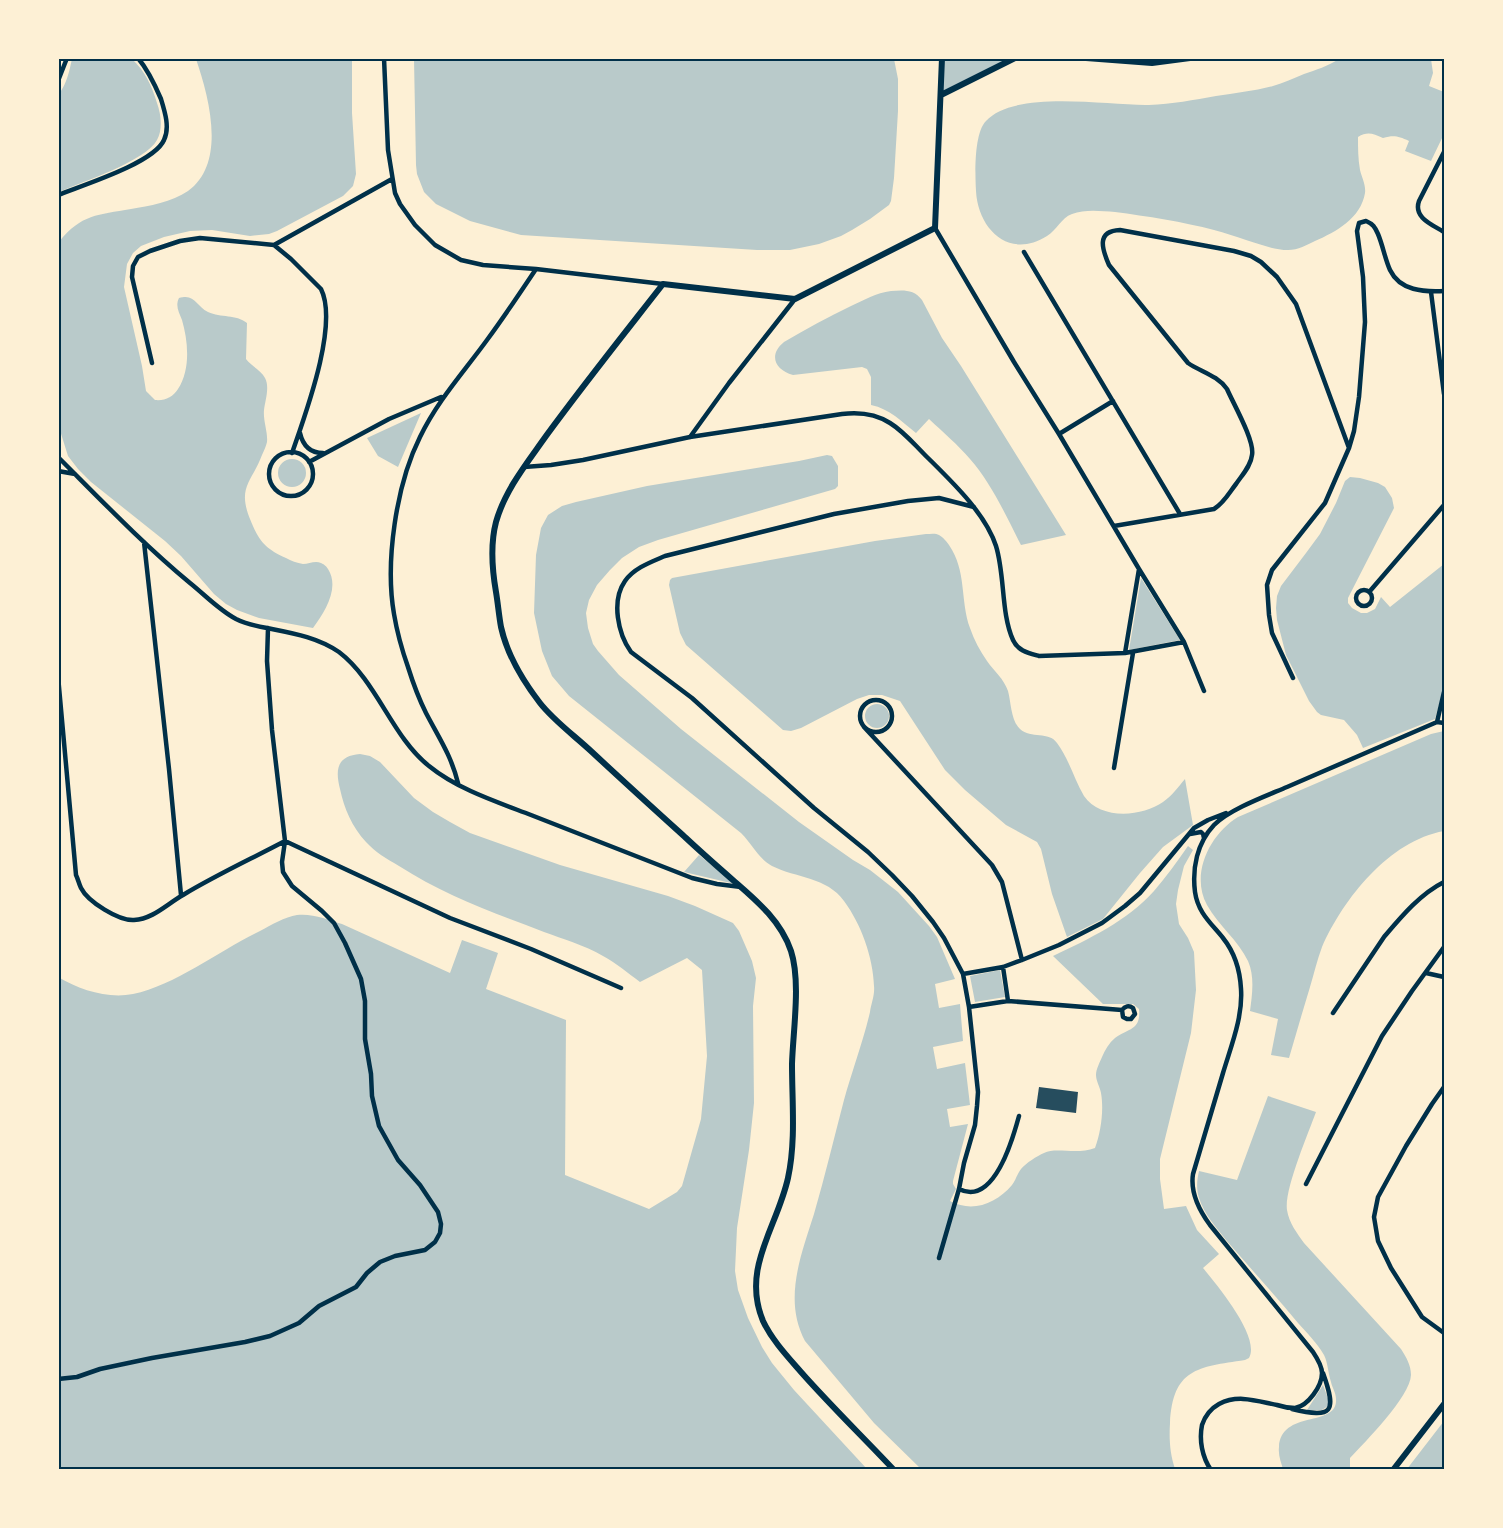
<svg xmlns="http://www.w3.org/2000/svg" width="1503" height="1528" viewBox="0 0 1503 1528" font-family="'Golos Text',sans-serif">
	<style>
		.green { fill: #b9caca }
		.building { fill: #264d5e }
		.lines { fill: none; stroke-linecap: round; stroke-linejoin: round }
		.minor { stroke: #003049; stroke-width: 4.5 }
		.tertiary { stroke: #003049; stroke-width: 6 }
		.neatline { fill: none; stroke: #003049; stroke-width: 2 }
	</style>
	<rect width="100%" height="100%" fill="#fdf0d5"/>
	<!-- green -->
	<path class="green" d="M72,59h60c13,12 20,27 25,44 4,11 6,26 0,37 -11,21 -75,42 -98,52v-98c8,-11 10,-22 13,-35z
		M196,59h156v54l4,61 -3,12 -10,10 -66,35 -8,3 -19,2 -38,-6 -22,1 -26,6 -23,9 -8,7 -6,11 -3,23 18,79 4,25 9,9c10,1 18,-3 23,-11 13,-20 10,-48 4,-69 -3,-8 -7,-14 -3,-22 16,-5 17,8 29,14 13,6 28,2 39,11l-1,36c5,7 15,11 19,19 5,9 0,23 -1,32 -1,11 4,22 3,32 -1,4 -3,9 -5,13 -10,27 -25,32 -12,64 9,22 14,29 36,39 5,3 11,5 17,6 6,0 12,-4 18,-1 4,2 5,3 7,6 12,19 -3,43 -15,59l-54,-10 -22,-8 -11,-6 -12,-10 -33,-38 -16,-15 -74,-59 -13,-13 -10,-13 -10,-32 1,-182c22,-28 39,-27 72,-33 18,-3 41,-7 57,-18 39,-28 21,-94 8,-132z
		M414,59h480l4,20v32l-4,67 -3,23 -2,4 -19,14 -18,11 -11,6 -22,8 -29,6h-33l-236,-15 -51,-14 -34,-17 -12,-12 -7,-18 -1,-9z
		M942,59h73l-74,36z
		M1339,59h92l2,14 -4,13 15,6v42l-13,27 -26,-10 4,-10c-11,-5 -15,-6 -26,-3 -10,-4 -15,-7 -25,-1 0,11 0,22 2,33 2,8 6,15 5,23 -4,25 -29,39 -50,48 -8,4 -17,9 -27,9 -14,0 -29,-6 -42,-10 -11,-4 -21,-7 -32,-10 -30,-8 -68,-14 -99,-18 -14,-1 -30,-3 -43,2 -11,4 -15,16 -25,22 -38,24 -69,-7 -71,-45 -1,-17 -2,-58 10,-70 29,-32 123,-15 163,-16 23,-1 45,-5 67,-9 19,-3 38,-5 57,-10 10,-3 21,-8 31,-12 12,-4 24,-8 35,-15z
		M891,291c12,-1 23,-2 31,9l20,38 19,28 105,169 -45,10c-15,-29 -29,-61 -51,-86 -12,-14 -27,-27 -41,-40l-13,14c-15,-12 -26,-24 -45,-28v-28l-4,-8 -5,-2 -69,8c-18,-5 -25,-20 -9,-33 22,-13 44,-25 67,-36 13,-6 25,-13 40,-15z
		M421,413l-23,54 -20,-11 -11,-18z
		M827,455l5,1 6,10v20l-3,3 -177,51 -19,7 -17,11 -12,12 -13,15 -8,15 -3,13 2,15 5,16 5,7 21,24 62,54 118,93 54,38 17,10 28,22 31,34 8,11 18,42 -20,5 4,24 21,-4 3,37 -30,6 4,22 28,-6 5,42 -23,4 3,18 18,-3 -15,57v3l3,5 -6,12c22,12 46,3 62,-16 4,-5 5,-11 9,-16 5,-6 16,-13 23,-16 12,-6 33,2 51,-5 6,-16 9,-38 6,-55 -1,-6 -5,-12 -5,-18 0,-6 4,-13 6,-18 3,-7 7,-14 13,-19 13,-10 26,-7 24,-29l-6,-5h-30l-50,-48c36,-17 74,-35 101,-65 12,-14 23,-29 34,-45l5,4 -9,16 -6,24 -2,14 3,20 9,14 6,14 2,38 -5,43 -31,126v20l4,30 22,-3 11,24 22,24 -16,14c13,16 58,69 46,90l-4,2c-48,7 -72,9 -75,63 -1,17 0,31 5,46h-254l-47,-46 -69,-82c-22,-41 -4,-86 9,-127 11,-38 20,-76 30,-114 8,-29 19,-58 26,-88 1,-8 5,-17 4,-26 -1,-29 -13,-62 -30,-85 -17,-24 -48,-23 -72,-35 -14,-8 -20,-22 -31,-33l-172,-137 -17,-20 -10,-25 -8,-38 2,-58 5,-27 7,-13 14,-9 14,-4 71,-16 152,-25z
		M278 473a14 14 0 1 1 28 0a14 14 0 1 1-28 0Z
		M1350,477l10,1 18,5 7,4 7,11 2,10 -2,4 -44,86v5l4,5 9,5h6l8,-4 6,-12 9,10 54,-43v123l-9,32 -72,29 -6,-13 -13,-15 -23,-5 -4,-3 -8,-11 -23,-46 -9,-35 -1,-12 1,-12 4,-10 25,-33 14,-19 16,-31 9,-22z
		M926,534c4,0 10,-1 13,1 4,2 8,7 10,10 18,26 11,56 21,83 4,12 10,23 17,33 7,10 17,18 21,30 3,11 3,30 12,38 11,10 29,2 37,14 12,16 17,36 27,53 16,24 58,21 79,6 9,-6 15,-15 22,-23l8,46 -30,22 -23,26 -37,46 -36,18 -15,-43 -11,-45 -4,-7 -31,-17 -41,-35 -20,-20 -45,-69 -18,-6h-13l-12,4 -56,29 -10,3 -8,-1 -97,-85 -6,-12 -11,-48 1,-5 2,-2 203,-37z
		M1141,578l39,62 -51,10z
		M865 716a12 12 0 1 1 24 0a12 12 0 1 1-24 0Z
		M1444,731v100c-55,10 -100,67 -122,116 -5,13 -8,27 -12,40 -7,23 -14,47 -21,71l-18,-3 7,-36 -28,-8c2,-16 5,-34 -2,-50 -10,-21 -30,-36 -41,-56 -17,-31 3,-71 31,-88l193,-83z
		M360,754l10,2 10,6 34,36 19,14 17,10 20,11 90,32 108,31 27,10 38,17 6,8 13,30 4,17 -3,28 1,97 -5,47 -12,78 -2,43 3,19 10,28 14,29 10,16 22,27 73,79h-808l-1,-492c22,13 50,22 75,17 43,-9 87,-44 127,-63 11,-6 25,-14 37,-16 15,-2 32,5 45,9l108,49 12,-33 36,13 -12,36 80,31 -1,155 84,34 28,-17 5,-6 19,-67 6,-63 -5,-86 -15,-12 -47,24c-12,-9 -24,-19 -37,-26 -19,-11 -40,-17 -59,-24 -50,-19 -100,-37 -145,-66 -12,-7 -24,-14 -33,-24 -14,-15 -22,-34 -26,-53 -5,-20 -3,-33 20,-35z
		M699,855l36,29 -51,-12z
		M1000,970l5,27 -30,5 -5,-26z
		M1268,1096l48,16c-8,22 -32,78 -29,98 2,13 10,23 17,33l97,106c5,8 10,16 10,26 -1,22 -46,67 -61,83v11h-67c-2,-7 -5,-14 -4,-22 2,-38 59,-19 57,-48 0,-6 -4,-12 -5,-17 -3,-9 -3,-19 -7,-27 -7,-12 -17,-22 -26,-32 -23,-28 -48,-55 -72,-83 -10,-13 -22,-26 -27,-42 -3,-10 -2,-18 0,-27l38,9z
		M1323,1385l6,16 -1,5 -6,4h-15z
		M1444,1421v48h-37z"/>
	<!-- building -->
	<path class="building" d="M1039,1087l39,5 -2,21 -40,-5z"/>
	<g class="lines">
		<!-- minor -->
		<path class="minor" d="M384,58l4,92 7,43 5,11 15,21 20,20 26,15 22,5 53,4 127,15
			M58,59l1,-1
			M58,81l9,-23
			M1444,152l-25,49c-6,17 14,24 25,31
			M58,195c25,-10 96,-32 106,-55 6,-12 1,-28 -3,-41 -6,-14 -13,-29 -23,-41
			M935,228l79,134 45,72 80,135 45,73 20,49
			M274,245l17,14 30,30c18,36 -16,126 -29,164
			M1024,252l156,262
			M1431,292l13,102
			M152,363l-20,-86 1,-11 5,-9 12,-6 30,-10 20,-3 74,7 118,-66
			M300,433c3,13 10,20 23,20
			M1059,434l54,-33
			M690,437l39,-54 66,-84
			M269 474a22 22 0 1 1 44 0a22 22 0 1 1-44 0Z
			M58,457c43,43 85,87 132,126 15,12 29,27 46,36 10,5 20,7 31,9 25,5 50,9 72,24 38,29 53,85 90,114 28,23 68,36 102,49 53,21 107,42 161,63l25,6 24,3
			M309,462l80,-43 52,-22
			M524,467l27,-2 32,-5 107,-23 152,-23c16,-2 34,0 48,9 13,8 23,20 34,31 25,25 61,58 72,92 9,29 5,68 17,94 5,11 15,13 26,16l86,-3 59,-11
			M58,471l17,3
			M1114,526l100,-17c10,-6 15,-16 22,-25 6,-9 15,-18 16,-29 3,-14 -19,-52 -25,-66 -10,-14 -26,-17 -39,-26l-79,-98c-7,-16 -13,-34 11,-35l114,21 17,5 10,6 16,15 19,27 53,144
			M144,542l25,227 12,126
			M1356 598a8 8 0 1 1 16 0a8 8 0 1 1-16 0Z
			M1370,591l74,-86
			M1125,653l14,-84
			M58,676l18,199c2,4 3,9 5,13 7,14 38,33 53,32 19,-1 33,-16 49,-25 33,-20 68,-36 102,-54
			M1293,678l-21,-45 -3,-18 -2,-30 5,-15 53,-67 24,-55 5,-17 5,-34 6,-75 -2,-45 -6,-46 2,-8 7,-2c7,3 9,6 12,13 5,12 7,25 12,36 10,21 34,22 54,21
			M860 716a16 16 0 1 1 32 0a16 16 0 1 1-32 0Z
			M1437,722l7,-30
			M864,727l128,138 10,17 20,78
			M1114,768l19,-115
			M458,783c-7,-28 -19,-45 -32,-70 -7,-14 -13,-30 -18,-46 -6,-17 -11,-35 -14,-53 -9,-52 2,-129 26,-177 18,-37 43,-64 67,-97 17,-23 33,-47 49,-71
			M1190,834l11,-2 2,2 1,4
			M285,841l165,77 81,31 90,39
			M1003,967l5,34
			M1426,973l18,4
			M963,974l40,-7 19,-7 37,-15 43,-22 23,-17 15,-13 54,-65 14,-8 18,-7
			M969,1007l39,-6 114,9c3,-4 7,-5 11,-2l2,6 -4,5h-4l-4,-2 -1,-7
			M1333,1013l51,-76c17,-20 36,-43 60,-55
			M1444,1087l-12,17 -26,42 -28,51 -4,20 4,24 13,27 31,49 22,16
			M1306,1184l76,-148 30,-45 32,-44
			M959,1189c35,18 54,-51 60,-73
			M939,1258l20,-69 5,-26 11,-38 2,-19 1,-14 -9,-85 -6,-33 -19,-36 -11,-16 -21,-26 -20,-21 -24,-23 -54,-44 -122,-110 -61,-46c-13,-18 -20,-51 -6,-71 9,-13 26,-19 40,-25l169,-42 74,-13 31,-3 35,9
			M58,1379l19,-2 23,-8 52,-11 93,-16 25,-6 29,-13 20,-17 37,-19 11,-14 13,-11 15,-6 30,-6 10,-8 5,-9 1,-9 -3,-12 -18,-27 -22,-25 -19,-34 -7,-30 -1,-22 -6,-35v-38l-4,-22 -16,-36 -11,-20 -12,-12 -30,-25 -9,-14 -1,-10 3,-21 -13,-111 -5,-69 1,-33
			M1292,1409c41,10 45,3 31,-36
			M1211,1470c-9,-13 -12,-30 -9,-45 3,-9 8,-16 17,-21 19,-10 38,-3 58,1 6,2 12,3 18,3 13,-2 27,-22 27,-35 0,-7 -5,-15 -9,-21l-103,-127c-11,-15 -20,-32 -17,-51 10,-34 20,-67 30,-101 8,-27 20,-56 18,-84 -1,-19 -6,-36 -18,-51 -12,-15 -25,-25 -28,-46 -3,-24 2,-49 19,-67 16,-16 52,-29 73,-38 50,-22 100,-43 150,-65l7,1"/>
		<!-- tertiary -->
		<path class="tertiary" d="M1086,58l66,5 38,-5
			M941,95l74,-37
			M894,1470c-31,-33 -63,-64 -93,-98 -14,-16 -29,-32 -38,-51 -22,-53 14,-93 25,-143 8,-37 4,-76 4,-114 1,-33 9,-82 -1,-113 -10,-30 -34,-50 -57,-70 -16,-14 -32,-28 -48,-43 -32,-29 -63,-57 -94,-86 -17,-16 -38,-31 -52,-49 -17,-22 -33,-49 -39,-76 -2,-11 -3,-23 -5,-35 -4,-23 -6,-47 0,-70 9,-32 31,-59 50,-86 38,-52 78,-102 117,-152l132,15 140,-71 7,-170
			M1393,1470l51,-66"/>
	</g>
	<!-- border -->
	<rect width="1503" height="1528" fill="none" stroke="#fdf0d5" stroke-width="120"/>
	<rect x="60" y="60" width="1383" height="1408" class="neatline"/>
</svg>
